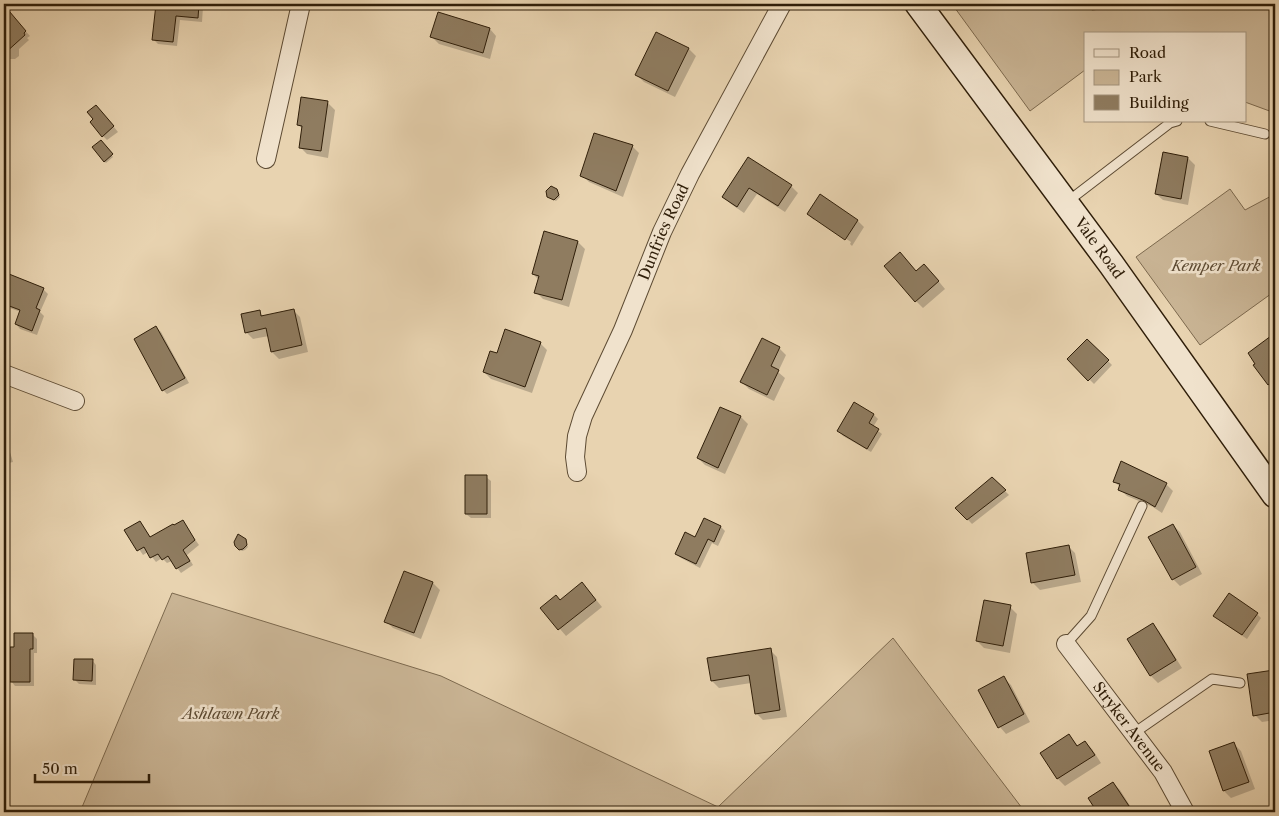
<svg xmlns="http://www.w3.org/2000/svg" width="1279" height="816" viewBox="0 0 1279 816" font-family="'Libre Caslon Text',serif">
	<style>
		.green { fill: #c9b494; stroke: #7c694e }
		.shadow { fill: #0003 }
		.building { fill: #8f7c60; stroke: #2f1e09 }
		.lines { fill: none; stroke-linecap: round; stroke-linejoin: round }
		.service-casing { stroke: #5d4b33; stroke-width: 11 }
		.minor-casing { stroke: #5d4b33; stroke-width: 20 }
		.secondary-casing { stroke: #2f1e09; stroke-width: 28 }
		.service { stroke: #f0e2cc; stroke-width: 9 }
		.minor { stroke: #f0e2cc; stroke-width: 18 }
		.secondary { stroke: #f0e2cc; stroke-width: 25 }
		.labels { text-anchor: middle; stroke-width: 5; stroke-linejoin: round; paint-order: stroke }
		.street-label { font-size: 15px; fill: #2f1e09; stroke: #f0e2cc }
		.park-label { font-size: 15px; font-style: italic; fill: #5d4b33; stroke: #f0e2cc }
	</style>
	<rect width="100%" height="100%" fill="#e8d3b0"/>
	<filter id="stains"><feTurbulence type="fractalNoise" baseFrequency=".004" numOctaves="4"/><feColorMatrix values="0 0 0 0 .2 0 0 0 0 .09 0 0 0 0 .02 0 0 0 .5 -.17"/></filter>
	<radialGradient id="worn" r=".72"><stop offset=".6" stop-color="#630" stop-opacity="0"/><stop offset="1" stop-color="#630" stop-opacity=".3"/></radialGradient>
	<!-- green -->
	<path class="green" d="M952,4h133l7,6 53,-6h130v109l-30,-11v-68h-160v36l-55,41z
		M1230,189l15,21 30,-16v97l-75,54 -64,-88z
		M172,593l269,83 277,131 175,-169 132,174h-945z"/>
	<!-- shadow -->
	<path class="shadow" d="M144,4h56l3,3 -1,15 -22,-2 -3,26 -19,-2 -4,-4 2,-30h-8z
		M256,4h18v2z
		M9,13l21,23 -3,2 2,2 -10,9v7l-4,3h-7l-4,4v-45z
		M490,29l6,7 -6,23 -51,-15 -7,-7z
		M657,34l32,15 7,7 -21,41 -31,-15 -7,-7z
		M328,103l7,7 -7,48 -21,-4 -7,-7 3,-18 -5,-4z
		M101,111l17,21 -11,8 -4,-4z
		M101,142l12,15 -7,6 -2,-2z
		M632,146l7,7 -16,44 -34,-15 -7,-7z
		M1164,154l24,4 7,7 -7,40 -25,-5 -7,-6z
		M749,159l42,27 7,7 -13,19 -28,-18 -13,19 -13,-9 -7,-7z
		M557,190l3,7 -4,4 -8,-4z
		M808,214l50,7 6,6 -12,19 -2,-2 1,-2 -37,-24v2z
		M545,232l33,10 7,7 -16,58 -26,-8 -7,-7 3,-12 -6,-6z
		M916,272h15l14,17 -22,19 -7,-7z
		M4,274l39,15 5,5 -8,18 4,4 -7,19 -17,-6 -4,-5 5,-12 -17,-6z
		M293,310l7,7 8,35 -29,7 -7,-7 -3,-16 -16,3 -7,-7 13,-20 5,5z
		M156,327l5,5 28,51 -22,11 -4,-4z
		M1271,337l4,4v47l-1,1 -19,-24z
		M1087,340l25,25 -18,19 -25,-25z
		M540,343l7,7 -15,43 -41,-14 -7,-7z
		M779,348l7,7 -8,17 7,6 -11,23 -25,-12 -7,-7z
		M855,404l19,11 4,4 -5,8 9,7 -11,18 -28,-16 -4,-5z
		M720,408l21,9 7,7 -23,50 -20,-9 -7,-7z
		M4,432l9,30 -9,2z
		M1121,462l45,22 7,7 -11,22 -9,-6 -26,-11 -7,-7v-2l-6,-6z
		M486,477l5,4v37h-20l-5,-4z
		M992,478l17,17 -37,29 -15,-16z
		M705,519l16,8 4,4 -7,15 -6,-3 -12,25 -19,-10 -5,-4 20,-16z
		M182,521l17,24 -12,10 6,10 -12,8 -9,-12 -5,2 -5,-5 -6,4 -8,-10 -5,3 -17,-25 14,-8 11,16z
		M1173,525l7,7 22,42 -22,12 -7,-7z
		M245,540l3,7 -3,3 -3,1 -6,-5z
		M1068,546l7,7 6,29 -41,8 -7,-7z
		M404,573l29,10 7,7 -19,49 -28,-11 -7,-7z
		M589,591l13,16 -36,29 -24,-28z
		M1010,607l7,7 -7,39 -26,-5 -7,-7z
		M1257,614l4,4 -14,21 -28,-19z
		M1153,625l6,6 23,37 -24,15 -7,-7 -22,-37z
		M33,635l4,4v14h-3v33h-19l-4,-5z
		M770,650l7,7 10,60 -24,3 -7,-7 -5,-30 -32,5 -7,-7z
		M92,660l4,5v20l-17,-1 -4,-4z
		M1273,671l2,2v47l-13,2 -7,-7z
		M1004,678l7,7 19,37 -24,12 -6,-7 -20,-37z
		M1069,735l9,11 7,-4 7,7 9,14 -36,23 -7,-7 -17,-26z
		M1234,744l7,7 14,38 -24,9 -7,-7 -13,-39z
		M1113,783l7,7 14,22h-35l-9,-14z"/>
	<!-- building -->
	<path class="building" d="M156,4h43l-1,14 -22,-2 -3,26 -21,-2z
		M4,5l22,26 -2,2 1,2 -21,19z
		M438,12l52,16 -7,25 -53,-16z
		M656,32l33,16 -21,43 -33,-16z
		M301,97l27,4 -7,50 -22,-3 3,-22 -5,-1z
		M96,105l18,21 -12,11 -12,-15 3,-3 -6,-7z
		M594,133l39,12 -17,46 -36,-15z
		M101,140l12,14 -9,8 -12,-15z
		M1163,152l25,5 -7,42 -26,-5z
		M748,157l44,28 -14,21 -29,-18 -12,19 -15,-10z
		M551,186l6,3 2,6 -5,5 -7,-3 -1,-6z
		M820,194l38,26 -13,20 -38,-26z
		M544,231l34,10 -16,59 -28,-7 5,-17 -7,-2z
		M900,252l16,19 8,-7 15,17 -24,21 -31,-36z
		M4,272l40,16 -8,20 4,2 -8,21 -17,-7 5,-14 -16,-6z
		M294,309l8,36 -31,7 -5,-24 -21,5 -4,-19 19,-4 1,6z
		M156,326l29,52 -23,13 -28,-52z
		M505,329l36,13 -16,45 -42,-15 7,-21 7,2z
		M1275,333v47l-7,5 -15,-20 2,-1 -7,-11z
		M762,338l18,9 -9,19 8,4 -12,25 -27,-13z
		M1087,339l22,21 -21,21 -21,-22z
		M854,402l20,12 -5,9 10,6 -12,20 -30,-18z
		M720,407l21,9 -23,52 -21,-10z
		M1121,461l46,22 -12,24 -10,-6 -27,-11 2,-6 -7,-2z
		M465,475h22v39h-22z
		M992,477l14,13 -39,30 -12,-12z
		M704,518l17,8 -7,16 -6,-3 -12,25 -21,-10 10,-22 10,5z
		M183,520l12,20 -12,10 7,11 -14,8 -8,-13 -6,4 -4,-6 -8,4 -6,-11 -7,4 -13,-21 16,-9 10,16 23,-13 1,1z
		M1173,524l23,43 -24,13 -24,-43z
		M238,534l8,5 1,6 -4,4 -4,1 -4,-4 -1,-4z
		M1069,545l6,30 -44,8 -5,-30z
		M404,571l29,11 -19,51 -30,-11z
		M582,582l14,18 -38,30 -18,-22 16,-13 4,5z
		M1229,593l29,20 -16,22 -29,-19z
		M984,600l27,5 -8,41 -27,-5z
		M1153,623l23,37 -26,16 -23,-37z
		M14,633h19v16h-3v33h-20v-35h4z
		M771,648l9,62 -25,4 -6,-39 -38,6 -4,-23z
		M74,659h19l-1,22 -19,-1z
		M1274,670l1,42 -22,4 -6,-42z
		M1004,676l20,38 -26,14 -20,-38z
		M1069,734l8,12 8,-5 10,14 -38,24 -17,-26z
		M1234,742l15,40 -26,9 -14,-40z
		M1113,782l20,30h-36l-9,-14z"/>
	<g class="lines">
		<!-- service casing -->
		<g class="service-casing">
			<path id="service" d="M1210,121l55,13
				M1067,202l103,-79 7,-2
				M1066,644l25,-28 51,-110
				M1134,733l78,-54 28,4"/>
		</g>
		<!-- minor casing -->
		<g class="minor-casing">
			<g id="minor">
				<path d="M266,159l35,-155"/>
				<path d="M4,374l71,27"/>
				<path id="s1" d="M577,472l-2,-15 2,-21 6,-20 40,-86 39,-98 28,-58 92,-170"/>
				<path id="s2" d="M1066,644l97,128 22,40"/>
			</g>
		</g>
		<!-- secondary casing -->
		<g class="secondary-casing">
			<g id="secondary">
				<path id="s3" d="M918,4l193,260 164,231"/>
			</g>
		</g>
		<!-- service -->
		<use href="#service" class="service"/>
		<!-- minor -->
		<use href="#minor" class="minor"/>
		<!-- secondary -->
		<use href="#secondary" class="secondary"/>
	</g>
	<g class="labels">
		<!-- street labels -->
		<g class="street-label">
			<text dy="5" stroke="none"><textPath href="#s1" startOffset="258">Dunfries Road</textPath></text>
			<text dy="5" stroke="none"><textPath href="#s3" startOffset="304">Vale Road</textPath></text>
			<text dy="5" stroke="none"><textPath href="#s2" startOffset="104">Stryker Avenue</textPath></text>
		</g>
		<!-- park labels -->
		<g class="park-label">
			<text x="1216" y="271">Kemper Park</text>
			<text x="231" y="719">Ashlawn Park</text>
		</g>
	</g>
	<!-- margin -->
	<rect width="1279" height="816" fill="none" stroke="#e8d3b0" stroke-width="20"/>
	<rect x="5" y="5" width="1269" height="806" fill="none" stroke="#2f1e09" stroke-width="2.5"/>
	<rect x="10" y="10" width="1259" height="796" fill="none" stroke="#2f1e09"/>
	<!-- legend -->
	<rect x="1084" y="32" width="162" height="90" fill="#f0e2cc" stroke="#a3947e"/>
	<rect x="1094" y="49" width="25" height="8" fill="#f0e2cc" stroke="#a3947e"/>
	<text x="1129" y="58" font-size="15" fill="#2f1e09">Road</text>
	<rect x="1094" y="70" width="25" height="15" fill="#c9b494" stroke="#a3947e"/>
	<text x="1129" y="82" font-size="15" fill="#2f1e09">Park</text>
	<rect x="1094" y="95" width="25" height="15" fill="#8f7c60" stroke="#a3947e"/>
	<text x="1129" y="108" font-size="15" fill="#2f1e09">Building</text>
	<!-- scale -->
	<path d="M35 774v8h114v-8" fill="none" stroke="#2f1e09" stroke-width="2.5"/>
	<text x="42" y="774" font-size="15" fill="#2f1e09" stroke="#f0e2cc" stroke-width="4" paint-order="stroke">50 m</text>
	<rect width="100%" height="100%" filter="url(#stains)"/>
	<rect width="100%" height="100%" fill="url(#worn)"/>
</svg>
